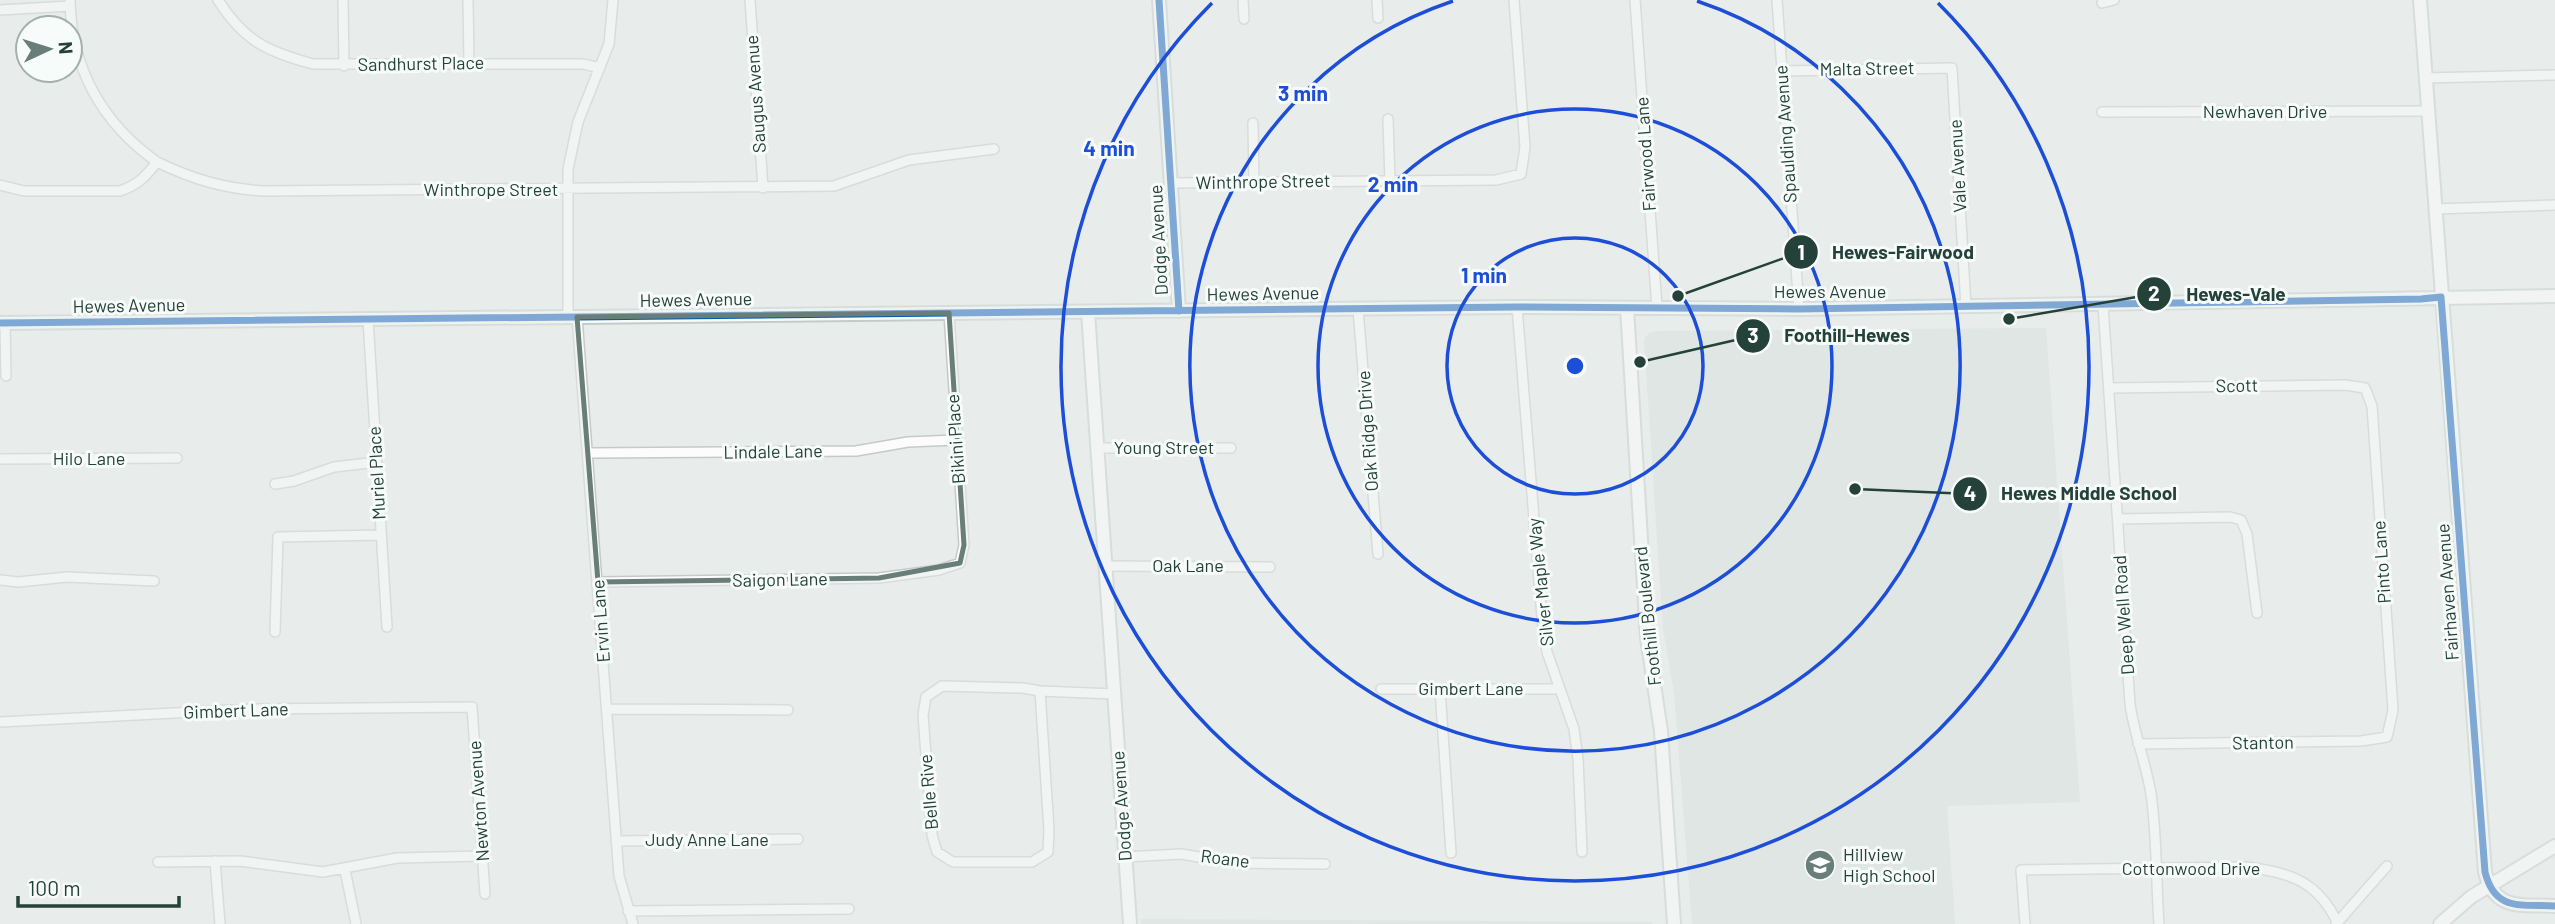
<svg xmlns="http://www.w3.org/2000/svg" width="2555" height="924" viewBox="0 0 2555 924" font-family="Barlow,sans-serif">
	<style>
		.built { fill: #d6dedb }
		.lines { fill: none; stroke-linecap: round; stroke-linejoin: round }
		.street-casing { stroke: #c5cac8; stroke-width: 12 }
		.secondary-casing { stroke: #c3cbc8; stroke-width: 16 }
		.street { stroke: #fcfcfc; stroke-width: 9 }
		.secondary { stroke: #fcfcfc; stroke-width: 12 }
		.cycleway-casing { stroke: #f7fbf9; stroke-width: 11 }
		.cycleway { stroke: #0057b8; stroke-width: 7 }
		.marked { fill: none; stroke: #697e78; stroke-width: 5; stroke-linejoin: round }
		.ring { fill: none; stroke: #1d4ed8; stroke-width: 3.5 }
		.labels { text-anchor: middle; stroke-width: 6; stroke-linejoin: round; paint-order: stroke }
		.street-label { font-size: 18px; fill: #24423a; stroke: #f7fbf9 }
		.poi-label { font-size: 18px; fill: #24423a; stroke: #f7fbf9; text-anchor: start }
		.centre { fill: #1d4ed8; stroke: #f7fbf9; stroke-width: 3.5 }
		.ring-label { font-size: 21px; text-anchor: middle; font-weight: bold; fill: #1d4ed8; stroke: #f7fbf9; stroke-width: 6; stroke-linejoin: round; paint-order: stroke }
		.leader { fill: none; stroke: #24423a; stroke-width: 2.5 }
		.callout-dot { fill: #24423a; stroke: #f7fbf9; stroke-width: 2.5 }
		.mark-label { font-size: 21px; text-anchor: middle; font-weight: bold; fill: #fff }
		.callout-label { font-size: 19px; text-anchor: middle; font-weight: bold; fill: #24423a; stroke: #f7fbf9; stroke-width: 6; stroke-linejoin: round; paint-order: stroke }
	</style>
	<rect width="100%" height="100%" fill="#e8edeb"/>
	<!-- built -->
	<path class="built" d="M2046,328l34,474 -133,4 8,118h-263l-18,-231 -11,-64 -19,-290 5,-6 8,-2z
		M1141,919l511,3v2h-511z"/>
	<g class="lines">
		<!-- street casing -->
		<g class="street-casing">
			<path id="street" d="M70,0c1,68 32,123 87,162
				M218,0c26,41 50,52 95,64h270l17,4
				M343,0l1,66
				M468,0l1,63
				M750,0l13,188
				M1243,0l1,19
				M1377,0l1,18
				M1635,0l22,308
				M1777,0l22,309
				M2102,3l12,-3
				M0,10l70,-4
				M1782,71l170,-3 14,239
				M2425,78l130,-3
				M2102,112l326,-1
				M1388,119l2,62
				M1253,123l1,61
				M1172,183l324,-3 25,-6 4,-27 -11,-147
				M0,185l24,6h96c18,-6 26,-15 37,-29 35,17 68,27 108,29l569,-5 75,-26 85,-11
				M2435,209l120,-4
				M2103,305l27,399c4,30 16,59 21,90 6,40 5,89 8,130
				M1517,307l25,311 5,34 27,77 4,30 4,93
				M1358,309l20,245
				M568,317v-148l10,-47 31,-78 4,-44
				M577,317l42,559 14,48
				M368,319l19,308
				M5,323l1,53
				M2109,388l236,-3 20,3 7,18 21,304 -6,27 -26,4 -223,3
				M1098,448h133
				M589,453l267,-2 52,-9 48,-2
				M0,459l177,-1
				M275,484l19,-3 40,-14 43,-5
				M2118,519l112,-2 11,3 6,14 10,79
				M1105,566l165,1
				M0,580l18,2 49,-5 87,4
				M598,582l281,-4 60,-8 21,-7 4,-18 -15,-232
				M275,632l3,-95 103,-2
				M942,686l81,2 17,3 9,139 -1,22 -16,10h-79l-16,-10 -5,-17 -9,-120 3,-18z
				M1381,689h179
				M1440,689l11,164
				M1040,691l74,3
				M607,709l181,1
				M0,722l252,-13 220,-2 13,187
				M616,841l182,-2
				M1125,857l56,-3 53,9 91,1
				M215,861l5,63
				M158,862l82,-1 83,11 74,-14 86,-2
				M345,870l11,54
				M628,911l221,-2
				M2025,924l-4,-54 225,-3c44,5 73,15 92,57
				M2336,924l51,-58"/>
		</g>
		<!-- secondary casing -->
		<g class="secondary-casing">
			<path id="secondary" d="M1159,0l20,311
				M2420,0l65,872c10,40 36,32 70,34
				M1627,308l20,330 14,93 13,193
				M1088,312l42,612
				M0,323l1517,-16 282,2 756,-13
				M2440,924l31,-27 84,-51"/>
		</g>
		<!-- street -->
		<use href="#street" class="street"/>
		<!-- secondary -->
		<use href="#secondary" class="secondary"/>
		<!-- cycleway casing -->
		<g class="cycleway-casing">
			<path id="cycleway" d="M1159,0l20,311
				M0,323l1517,-16 282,2 622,-10 20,-2 44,575c10,40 36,32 70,34"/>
		</g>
		<!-- cycleway -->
		<use href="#cycleway" class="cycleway"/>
	</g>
	<!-- marked area -->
	<path d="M0 0H2555V924H0ZM949,313l15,232 -4,18 -81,15 -281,4 -21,-265z" fill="#e8edeb" fill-opacity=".55" fill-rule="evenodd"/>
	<path class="marked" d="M949,313l15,232 -4,18 -81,15 -281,4 -21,-265z"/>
	<!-- distance rings -->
	<g class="ring">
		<circle cx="1575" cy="366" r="128"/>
		<circle cx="1575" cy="366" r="257"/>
		<path d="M1697 1A385 385 0 1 1 1453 1"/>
		<path d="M1938 3A514 514 0 1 1 1212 3"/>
	</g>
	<!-- icons -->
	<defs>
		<g id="school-disc" transform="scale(1.575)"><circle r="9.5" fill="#697e78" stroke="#f7fbf9"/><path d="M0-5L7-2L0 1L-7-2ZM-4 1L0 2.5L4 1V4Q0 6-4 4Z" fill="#fff"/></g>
	</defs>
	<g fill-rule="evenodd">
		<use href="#school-disc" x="1820" y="865"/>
	</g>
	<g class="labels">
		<!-- street labels -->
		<g class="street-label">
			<text transform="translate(421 64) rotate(-1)" y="6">Sandhurst Place</text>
			<text transform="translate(1867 69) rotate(-1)" y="6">Malta Street</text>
			<text transform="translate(756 94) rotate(-94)" y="6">Saugus Avenue</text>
			<text x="2265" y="118">Newhaven Drive</text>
			<text transform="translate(1786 134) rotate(-94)" y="6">Spaulding Avenue</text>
			<text transform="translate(1646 154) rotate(-94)" y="6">Fairwood Lane</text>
			<text transform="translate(1958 166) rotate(-93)" y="6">Vale Avenue</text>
			<text transform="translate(1263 182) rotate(-1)" y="6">Winthrope Street</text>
			<text x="491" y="196">Winthrope Street</text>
			<text transform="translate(1159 240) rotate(-93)" y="6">Dodge Avenue</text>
			<text x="1830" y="298">Hewes Avenue</text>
			<text transform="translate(1263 294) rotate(-1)" y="6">Hewes Avenue</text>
			<text transform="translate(696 300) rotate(-1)" y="6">Hewes Avenue</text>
			<text transform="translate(129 306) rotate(-1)" y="6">Hewes Avenue</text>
			<text transform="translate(2237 386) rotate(-1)" y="6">Scott</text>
			<text transform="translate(1368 431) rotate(-94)" y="6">Oak Ridge Drive</text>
			<text transform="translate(956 439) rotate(-94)" y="6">Bikini Place</text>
			<text x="1164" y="454">Young Street</text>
			<text transform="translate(773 452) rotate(-1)" y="6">Lindale Lane</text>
			<text x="89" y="465">Hilo Lane</text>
			<text transform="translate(377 473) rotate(-93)" y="6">Muriel Place</text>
			<text transform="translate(2382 562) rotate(-94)" y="6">Pinto Lane</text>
			<text x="1188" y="572">Oak Lane</text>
			<text transform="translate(780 580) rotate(-1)" y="6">Saigon Lane</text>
			<text transform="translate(1541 582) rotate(-96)" y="6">Silver Maple Way</text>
			<text transform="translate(2448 592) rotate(-94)" y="6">Fairhaven Avenue</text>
			<text transform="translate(2124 615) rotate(-94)" y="6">Deep Well Road</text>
			<text transform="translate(1648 616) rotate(-96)" y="6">Foothill Boulevard</text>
			<text transform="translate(601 621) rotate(-94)" y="6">Ervin Lane</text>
			<text x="1471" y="695">Gimbert Lane</text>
			<text transform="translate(236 711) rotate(-2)" y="6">Gimbert Lane</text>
			<text transform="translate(2263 743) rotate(-1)" y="6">Stanton</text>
			<text transform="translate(929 792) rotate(-95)" y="6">Belle Rive</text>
			<text transform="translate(479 801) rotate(-94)" y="6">Newton Avenue</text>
			<text transform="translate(1122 806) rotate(-94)" y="6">Dodge Avenue</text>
			<text x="707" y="846">Judy Anne Lane</text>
			<text transform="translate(1225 859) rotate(7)" y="6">Roane</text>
			<text x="2191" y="875">Cottonwood Drive</text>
		</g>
		<!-- poi labels -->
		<g class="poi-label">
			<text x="1843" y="861">Hillview<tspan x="1843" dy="21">High School</tspan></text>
		</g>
	</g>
	<circle cx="1575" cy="366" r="10" class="centre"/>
	<g class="ring-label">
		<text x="1303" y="101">3 min</text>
		<text x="1109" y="156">4 min</text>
		<text x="1393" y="192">2 min</text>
		<text x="1484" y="283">1 min</text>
	</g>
	<!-- callouts -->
	<path class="leader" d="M1678 296L1801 252M2009 319L2154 294M1640 362L1753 336M1855 489L1970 494"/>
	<g class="callout-dot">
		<circle cx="1678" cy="296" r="7"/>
		<circle cx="2009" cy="319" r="7"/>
		<circle cx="1640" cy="362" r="7"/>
		<circle cx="1855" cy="489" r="7"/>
		<circle cx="1801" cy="252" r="18"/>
		<circle cx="2154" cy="294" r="18"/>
		<circle cx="1753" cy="336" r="18"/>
		<circle cx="1970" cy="494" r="18"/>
	</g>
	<g class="mark-label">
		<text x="1801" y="260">1</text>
		<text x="2154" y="301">2</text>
		<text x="1753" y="343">3</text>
		<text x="1970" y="501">4</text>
	</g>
	<g class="callout-label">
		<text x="1903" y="259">Hewes-Fairwood</text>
		<text x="2236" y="301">Hewes-Vale</text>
		<text x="1847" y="342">Foothill-Hewes</text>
		<text x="2089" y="500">Hewes Middle School</text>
	</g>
	<!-- north arrow -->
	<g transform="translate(49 49) rotate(86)"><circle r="33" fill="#f7fbf9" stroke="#a3b1ad" stroke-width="2"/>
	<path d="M0-5L12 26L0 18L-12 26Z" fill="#697e78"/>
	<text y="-10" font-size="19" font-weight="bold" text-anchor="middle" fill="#24423a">N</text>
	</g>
	<!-- scale -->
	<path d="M18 896v10h161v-10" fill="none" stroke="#24423a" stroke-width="3.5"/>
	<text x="28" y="896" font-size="21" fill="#24423a" stroke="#f7fbf9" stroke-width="5" paint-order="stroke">100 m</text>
</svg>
